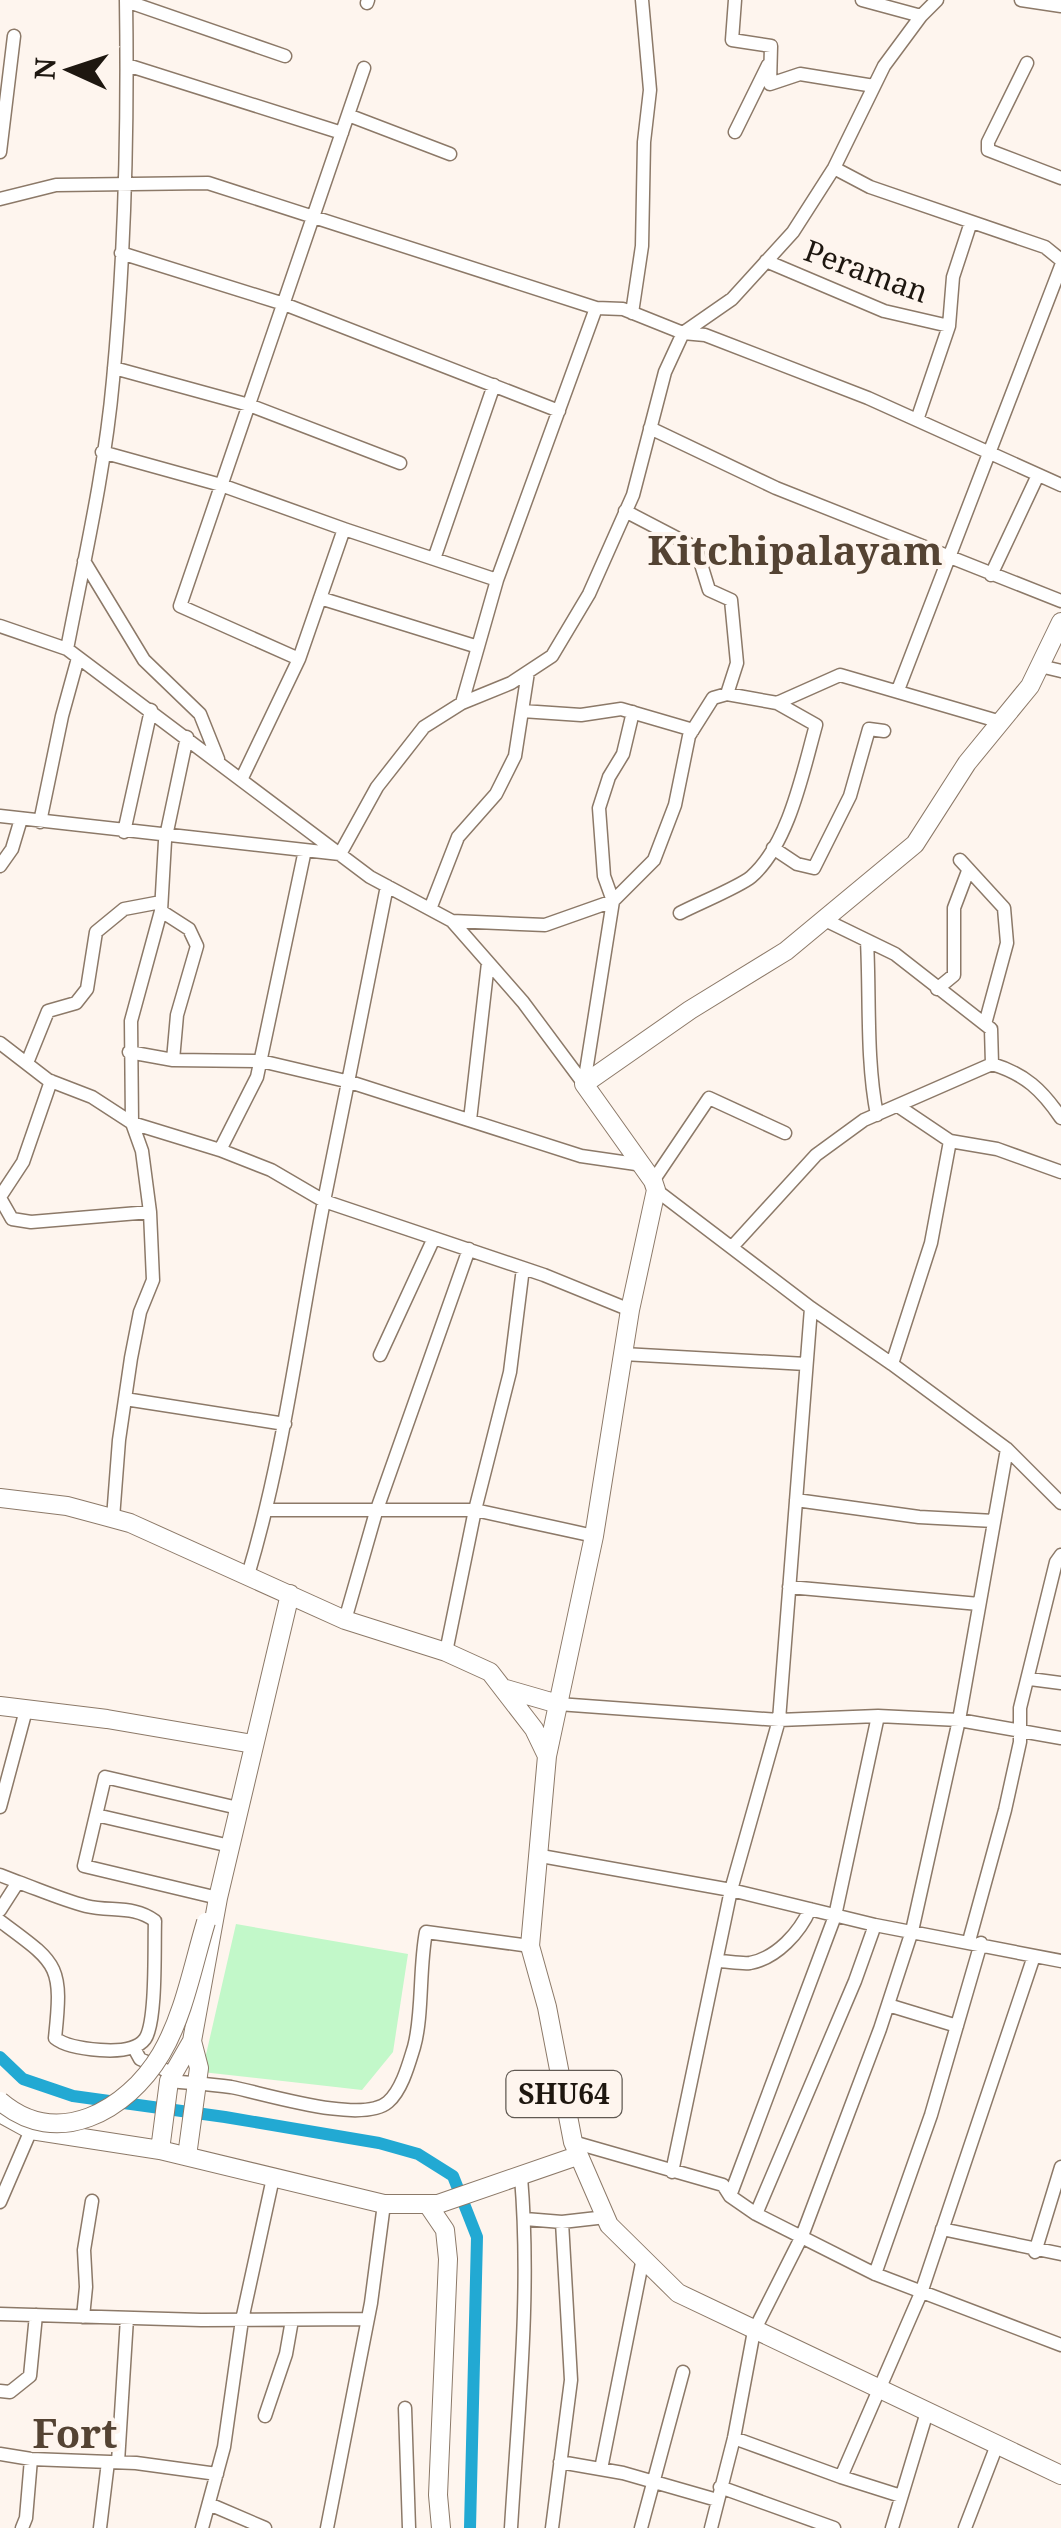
<svg xmlns="http://www.w3.org/2000/svg" width="1061" height="2528" viewBox="0 0 1061 2528" font-family="'Noto Serif',serif">
	<style>
		.green { fill: #c2f8c9 }
		.lines { fill: none; stroke-linecap: round; stroke-linejoin: round }
		.canal { stroke: #22a9d3; stroke-width: 12 }
		.minor-casing { stroke: #8c7968; stroke-width: 15 }
		.major-casing { stroke: #8c7968; stroke-width: 20 }
		.minor { stroke: #fff; stroke-width: 12 }
		.major { stroke: #fff; stroke-width: 18 }
		.major-bridge-casing { stroke: #8c7968; stroke-width: 20; stroke-linecap: butt }
		.major-bridge { stroke: #fff; stroke-width: 18 }
		.labels { text-anchor: middle; stroke-width: 8; stroke-linejoin: round; paint-order: stroke }
		.shield { fill: #fef5ee; stroke: #615a53; stroke-width: 2.5 }
		.shield-label { font-size: 28px; font-weight: bold; fill: #1e1710 }
		.street-label { font-size: 30px; fill: #1e1710; stroke: #fef5ee }
		.district-label { font-size: 40px; font-weight: bold; fill: #544333; stroke: #fef5ee }
	</style>
	<rect width="100%" height="100%" fill="#fef5ee"/>
	<!-- green -->
	<path class="green" d="M236,1924l172,30 -15,98 -31,38 -160,-18z"/>
	<g class="lines">
		<!-- canal -->
		<path class="canal" d="M0,2057l23,22 50,17 152,21 154,26 39,11 35,22 24,61 -7,291"/>
		<!-- minor casing -->
		<g class="minor-casing">
			<path id="minor" d="M126,0c2,127 -1,254 -13,380 -8,90 -29,181 -46,269l303,228 82,44 71,81 61,82
				M735,0l-3,40 39,6 -1,38 30,-10 74,12
				M862,0l59,16
				M937,0l-16,16 -37,50 -50,102 -41,64 -61,67 -49,34 22,2 163,63 193,87
				M1021,0l40,6
				M126,1l159,55
				M367,3l1,-3
				M1027,63l-39,79v8l73,28
				M127,65l215,68
				M348,115l102,39
				M735,132l33,-67
				M0,152l14,-116
				M834,168l36,19 175,60 16,13
				M0,199l56,-14 152,-2 388,125 27,1 60,24 -18,39 -32,123 -44,99 -37,62 -41,27 -49,20 -38,24 -47,60 -37,67 -340,-38
				M121,253l163,51 275,107
				M766,261l118,50 65,15
				M632,313l10,-67 2,-104 6,-52 -8,-90
				M114,368l135,37 151,58
				M917,420l32,-94 4,-49 18,-55
				M650,428l126,60 285,113
				M102,452l119,33 123,44
				M625,511l71,37 13,42 22,10 6,63 -10,31 -14,4 -24,38 -14,69 -21,55 -41,41 -9,-25 -5,-68 10,-31 14,-23 10,-42
				M434,559l60,-174
				M84,561l60,99 56,54 18,45
				M991,575l47,-100
				M320,598l158,49
				M0,626l67,23
				M299,659l45,-130 153,51 99,-272
				M1040,666l21,5
				M898,690l163,-424
				M727,694l50,9 63,-28 161,47
				M462,703l35,-123
				M522,711l59,4 40,-6 72,21
				M241,780l58,-121 -119,-53 184,-538
				M40,822l22,-106 16,-58
				M124,832l27,-122
				M773,848l24,16 17,4 36,-72 19,-67 15,2
				M960,860l44,48 3,35 -22,81
				M0,866l12,-17 9,-30
				M430,909l28,-72 38,-43 19,-38 13,-84
				M161,911l28,18 8,17 -20,69 -4,45
				M680,913c17,-9 59,-26 71,-36 38,-33 52,-106 65,-152l-39,-22
				M452,921l93,4 68,-24 -29,183
				M867,941c3,57 -1,118 10,174
				M937,989l17,-14v-67l14,-37
				M0,1043l48,37 44,17 40,26 88,27 51,20 53,31 220,74 86,35
				M129,1052l44,8 88,1 89,21 231,74 62,9
				M27,1063l21,-52 28,-8 11,-14 9,-57 28,-23 37,-7
				M992,1064c33,10 50,26 69,54
				M470,1120l18,-157
				M950,1141l47,8 64,23
				M220,1150l37,-73 48,-227
				M653,1181l56,-83 76,35
				M656,1190l155,118 81,56 115,85 54,54
				M0,1197l23,-35 28,-81
				M0,1198l12,21 19,3 119,-10
				M732,1247l84,-92 48,-35 128,-56 -1,-35 -96,-75 -72,-35
				M623,1354l183,10
				M380,1355l54,-117
				M892,1364l39,-121 19,-102 -52,-35
				M125,1399l160,25
				M796,1500l123,17 75,4
				M268,1510h207l119,26
				M113,1518l6,-78 12,-82 9,-46 13,-32 -3,-68 -8,-61 -10,-28 -1,-102 30,-110 4,-70 22,-104
				M248,1575c37,-123 51,-249 76,-374 21,-105 43,-210 63,-315
				M789,1587l190,17
				M345,1620l31,-108 93,-263
				M446,1652l29,-142 35,-138 13,-104
				M1030,1679l31,4
				M558,1704l221,16 99,-4 81,4 102,18
				M0,1807l26,-97
				M96,1815l134,31
				M541,1856l190,34 144,35 186,36
				M0,1875l18,7
				M218,1898l-134,-32 21,-89 133,31
				M0,1910l18,-28c22,8 45,18 68,24 25,6 48,-1 69,15 -1,23 2,101 -10,118 -9,12 -31,12 -45,11 -14,-1 -34,-3 -45,-12 8,-74 3,-74 -55,-117
				M969,1941l36,-131 15,-68v-34l36,-146 5,-7
				M716,1961c10,0 24,3 34,2 27,-5 50,-31 60,-54
				M888,2005l69,21
				M134,2048l6,11 32,14
				M169,2081c21,2 41,3 62,6 32,6 131,38 157,15 14,-12 21,-39 26,-55 9,-32 5,-79 12,-115l104,14
				M573,2142l150,43 7,11 26,18 119,60 186,71
				M672,2172l59,-282 48,-170 32,-412
				M730,2196l105,-280 43,-200
				M0,2202l31,-72
				M756,2214l99,-233 20,-56
				M525,2219l37,3 44,-5
				M942,2229l119,25
				M1035,2252l26,-85
				M875,2274l56,-159 50,-172
				M0,2314l201,6 166,-1
				M83,2317l3,-30 -2,-37 8,-49
				M0,2391l10,1 20,-16 6,-61
				M405,2408l4,120
				M265,2416l21,-62 6,-34
				M734,2438l107,39 80,-184 113,-337
				M0,2454l31,5 105,4 81,11
				M118,2462l9,-144
				M560,2462l63,11 94,27
				M601,2469l42,-211
				M841,2477l60,19
				M720,2487l114,41
				M209,2504l56,24
				M22,2528l4,-10 5,-59
				M100,2528l8,-66
				M202,2528l22,-81 18,-127 31,-142
				M327,2528l44,-225 13,-99
				M511,2528c7,-116 20,-234 10,-351
				M552,2528l19,-148 -9,-158
				M641,2528l42,-156
				M711,2528l23,-90 20,-107 48,-95 78,-207 32,-98 47,-211 48,-271
				M892,2528l35,-116
				M965,2528l32,-83"/>
		</g>
		<!-- major casing -->
		<g class="major-casing">
			<path id="major" d="M0,1498l67,8 63,17 215,97 101,32 44,20 44,57 13,27 -17,190 17,61 26,135 36,83 69,68 383,182
				M506,1689l52,15
				M0,1706l107,13 146,25
				M547,1756l47,-220 36,-226 26,-120 -3,-9 -69,-97 106,-74 96,-59 129,-107 52,-81 63,-77 31,-64
				M0,2113l31,17 129,20 224,54h54l139,-48
				M160,2150l9,-69 23,-40 26,-143 72,-304
				M187,2156l12,-88 -7,-27
				M428,2205l17,25 3,29 -10,236 3,33"/>
		</g>
		<!-- minor -->
		<use href="#minor" class="minor"/>
		<!-- major -->
		<use href="#major" class="major"/>
		<!-- major-bridge casing -->
		<g class="major-bridge-casing">
			<path id="major-bridge" d="M0,2101c57,49 127,10 161,-47 23,-39 32,-89 45,-132"/>
		</g>
		<!-- major-bridge -->
		<use href="#major-bridge" class="major-bridge"/>
	</g>
	<g class="labels">
		<!-- shield labels -->
		<rect class="shield" x="506.5" y="2071" width="115" height="46" rx="8"/>
		<g class="shield-label">
			<text x="564" y="2104">SHU64</text>
		</g>
		<!-- street labels -->
		<g class="street-label">
			<text transform="translate(866 272) rotate(20)" y="10">Peraman</text>
		</g>
		<!-- district labels -->
		<g class="district-label">
			<text x="795" y="565">Kitchipalayam</text>
			<text x="75" y="2448">Fort</text>
		</g>
	</g>
	<!-- north arrow -->
	<g transform="translate(70 70) rotate(273)" stroke="#fef5ee" stroke-width="8" paint-order="stroke">
	<path d="M0-8L18 38L0 25L-18 38Z" fill="#1e1710"/>
	<text y="-15" font-size="28" font-weight="bold" text-anchor="middle" fill="#1e1710">N</text>
	</g>
</svg>
